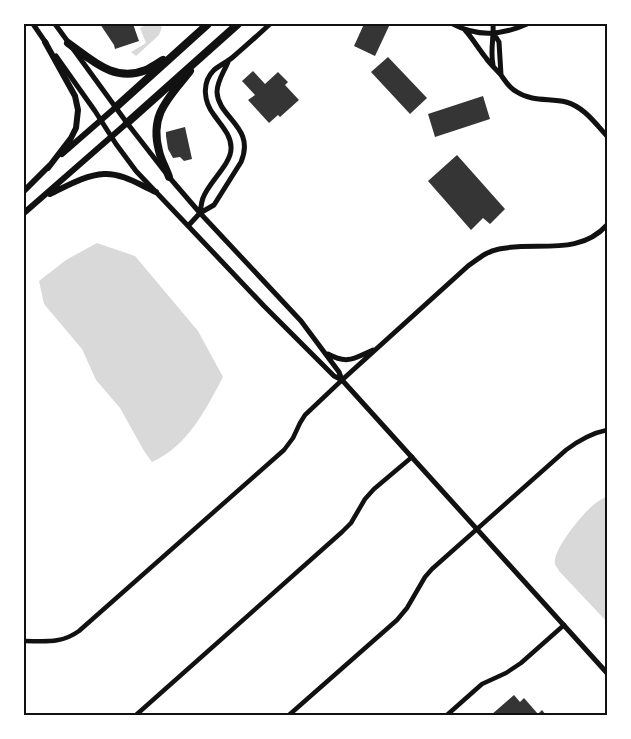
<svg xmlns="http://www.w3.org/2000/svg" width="631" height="739" viewBox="0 0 631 739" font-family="Poppins,sans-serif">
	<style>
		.water { fill: #d9d9d9 }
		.building { fill: #353535 }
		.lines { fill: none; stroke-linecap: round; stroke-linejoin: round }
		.minor { stroke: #111; stroke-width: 4.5 }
		.tertiary { stroke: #111; stroke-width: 5 }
		.secondary { stroke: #111; stroke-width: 6 }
		.motorway { stroke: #111; stroke-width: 8 }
		.neatline { fill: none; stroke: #111; stroke-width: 2 }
	</style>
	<rect width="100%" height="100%" fill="#fff"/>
	<!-- water -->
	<path class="water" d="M148,24h9l5,3 -3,8 -23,21 -5,-4 15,-9 -6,-15z
		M97,243l38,13 63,75 25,46c-17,32 -35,69 -71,85l-8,-11 -24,-43 -24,-28 -14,-31 -38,-45 -5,-23 27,-21z
		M607,496v126l-48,-51c0,-1 -4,-6 -4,-7 -3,-13 26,-48 36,-57 4,-4 11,-8 16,-11z"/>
	<!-- building -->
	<path class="building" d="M100,24h33l6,17 -24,8 -1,-4z
		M364,24h26l-15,32 -21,-10z
		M388,57l39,41 -17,16 -39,-42z
		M253,71l12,13 13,-12 10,10 -3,3 14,15 -19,17 -2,-2 -9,8 -21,-23 7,-5 -13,-14z
		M483,96l7,23 -55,18 -7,-23z
		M185,127l7,32 -8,2 -4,-4 -7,1 -5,-9 -2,-13v-4z
		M457,155l48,54 -15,15 -7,-6 -12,12 -43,-49z
		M514,695l6,7 4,-4 14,16 4,-4 4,5h-55z"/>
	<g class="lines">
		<!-- minor -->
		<path class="minor" d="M24,641c21,0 37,3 55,-10l205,-181 9,-12 7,-15 5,-8 37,-35
			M136,715l206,-183 9,-9 14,-24 9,-10 38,-32
			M289,715l108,-95 10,-12 18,-31 7,-8 134,-119c12,-9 26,-17 41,-20
			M447,715l35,-31 24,-11 15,-10 43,-38"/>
		<!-- tertiary -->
		<path class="tertiary" d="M33,24l13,19
			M55,24l72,99 42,54 31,36 101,108 38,51 3,8 265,293
			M453,24c24,13 50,11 74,0
			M493,24c1,15 -3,26 0,41
			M465,30c8,9 13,18 21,28 4,6 10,11 15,17 5,7 8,13 16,17 15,10 33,6 49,10 18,5 29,21 41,34
			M494,34l5,8 2,33
			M56,56l39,55 21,33 20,27 128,135 70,70 8,4
			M200,213c1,-4 1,-10 3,-15 5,-15 28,-34 28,-49 1,-13 -10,-24 -17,-34 -10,-13 -13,-32 0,-45 6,-5 13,-8 19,-13 13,-11 25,-22 37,-33
			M188,226l12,-13 14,-8 27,-43c15,-35 -23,-44 -24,-70 0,-11 7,-20 11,-30
			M328,354c20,11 26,4 45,-4
			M342,380l126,-114c10,-7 19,-15 31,-17 37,-8 79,8 108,-24"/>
		<!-- secondary -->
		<path class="secondary" d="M45,42l30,54 3,14 -2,18 -5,10 -23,30
			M62,154l54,-47
			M24,191l25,-25
			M50,194c17,-8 35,-19 54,-20 18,-1 36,11 52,18
			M24,213l103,-90"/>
		<!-- motorway -->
		<path class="motorway" d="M68,43c24,17 46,40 78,27 6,-3 12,-7 17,-10
			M116,107l92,-83
			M127,123l111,-99
			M169,177c-3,-9 -8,-17 -10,-26 -10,-37 10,-53 31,-80"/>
	</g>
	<!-- border -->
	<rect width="631" height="739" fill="none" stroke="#ffffff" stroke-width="50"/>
	<rect x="25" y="25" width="581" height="689" class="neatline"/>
</svg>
